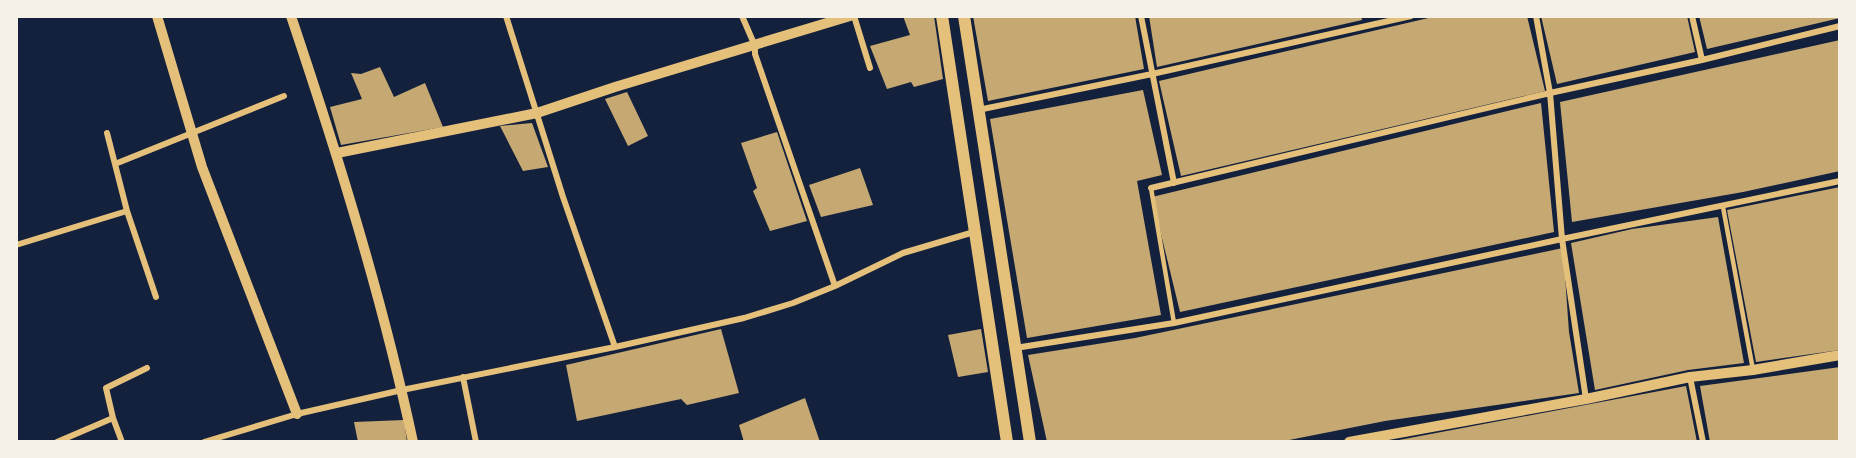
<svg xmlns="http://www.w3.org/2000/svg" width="1856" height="458" viewBox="0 0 1856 458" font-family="'Fira Sans Condensed',sans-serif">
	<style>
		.building { fill: #c6a872 }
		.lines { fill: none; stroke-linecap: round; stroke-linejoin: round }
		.service { stroke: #e5c07b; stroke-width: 4.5 }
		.minor { stroke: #e5c07b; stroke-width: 6 }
		.tertiary { stroke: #e5c07b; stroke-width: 10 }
		.secondary { stroke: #e5c07b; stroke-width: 12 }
	</style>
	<rect width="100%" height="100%" fill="#14213d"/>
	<!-- building -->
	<path class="building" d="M903,16h31l9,63 -29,8 -3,-5 -24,7 -17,-43 40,-11z
		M973,16h162l9,53 -156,32z
		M1149,16h212l1,4 -205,47z
		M1437,16h90l18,75 -364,85 -22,-95z
		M1541,16h146l8,36 -138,32z
		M1699,16h141v2l-133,31z
		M1840,40v131l-97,21 -171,30 -12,-120z
		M380,67l14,30 31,-14 18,44 -102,18 -11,-38 32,-8 -11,-26 10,1z
		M1143,90l19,85 -25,6 24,134 -134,23 -37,-219z
		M627,92l21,44 -20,10 -23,-47z
		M1541,103l13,129 -374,80 -28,-115z
		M532,123l16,44 -25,4 -23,-45z
		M777,132l30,89 -37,10 -17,-40 4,-3 -16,-45z
		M860,168l13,37 -52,12 -12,-32z
		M1840,187v163l-84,12 -29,-152z
		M1718,217l26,146 -56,7 -93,20 -24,-147 61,-14z
		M1563,248l6,84 10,61 -194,28 -106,21h-232l-19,-87 107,-17z
		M721,329l18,64 -52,12 -6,-6 -104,22 -11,-56z
		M981,329l7,43 -30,5 -10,-42z
		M1840,367v75h-130l-10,-56z
		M1686,386l11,56h-298v-2z
		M805,398l15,44h-76l-5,-17z
		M404,420l3,22h-49l-4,-20z"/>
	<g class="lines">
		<!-- service -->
		<path class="service" d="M1151,188l23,135
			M1723,207l30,163"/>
		<!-- minor -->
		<path class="minor" d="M506,16l57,181 52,150
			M742,16l13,30v8l80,232
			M854,16l16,52
			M1141,16l33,167
			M1536,16l14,77 12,146 24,160
			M1692,16l10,44
			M978,110l174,-36 259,-58
			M107,133l20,78 29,86
			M115,164l169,-68
			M1151,188l399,-95 152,-33 138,-34
			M16,245l111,-34
			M1015,348l159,-25 388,-84 278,-58
			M463,377l13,65
			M1690,377l13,65
			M113,418l9,24
			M57,442l56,-24 -7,-30 41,-20
			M204,442l93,-28 105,-24 213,-43 129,-29 49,-15 42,-17 68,-33 71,-21"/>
		<!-- tertiary -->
		<path class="tertiary" d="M157,16l45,151 95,247
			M291,16c47,140 91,281 122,426
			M337,153l200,-40 78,-26 235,-71
			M1349,442l237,-43 104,-22 63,-7 87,-15"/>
		<!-- secondary -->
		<path class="secondary" d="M942,16l65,426
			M964,16l66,426"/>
	</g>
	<!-- border -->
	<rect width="1856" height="458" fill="none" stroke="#f6f1e7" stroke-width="36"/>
</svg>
